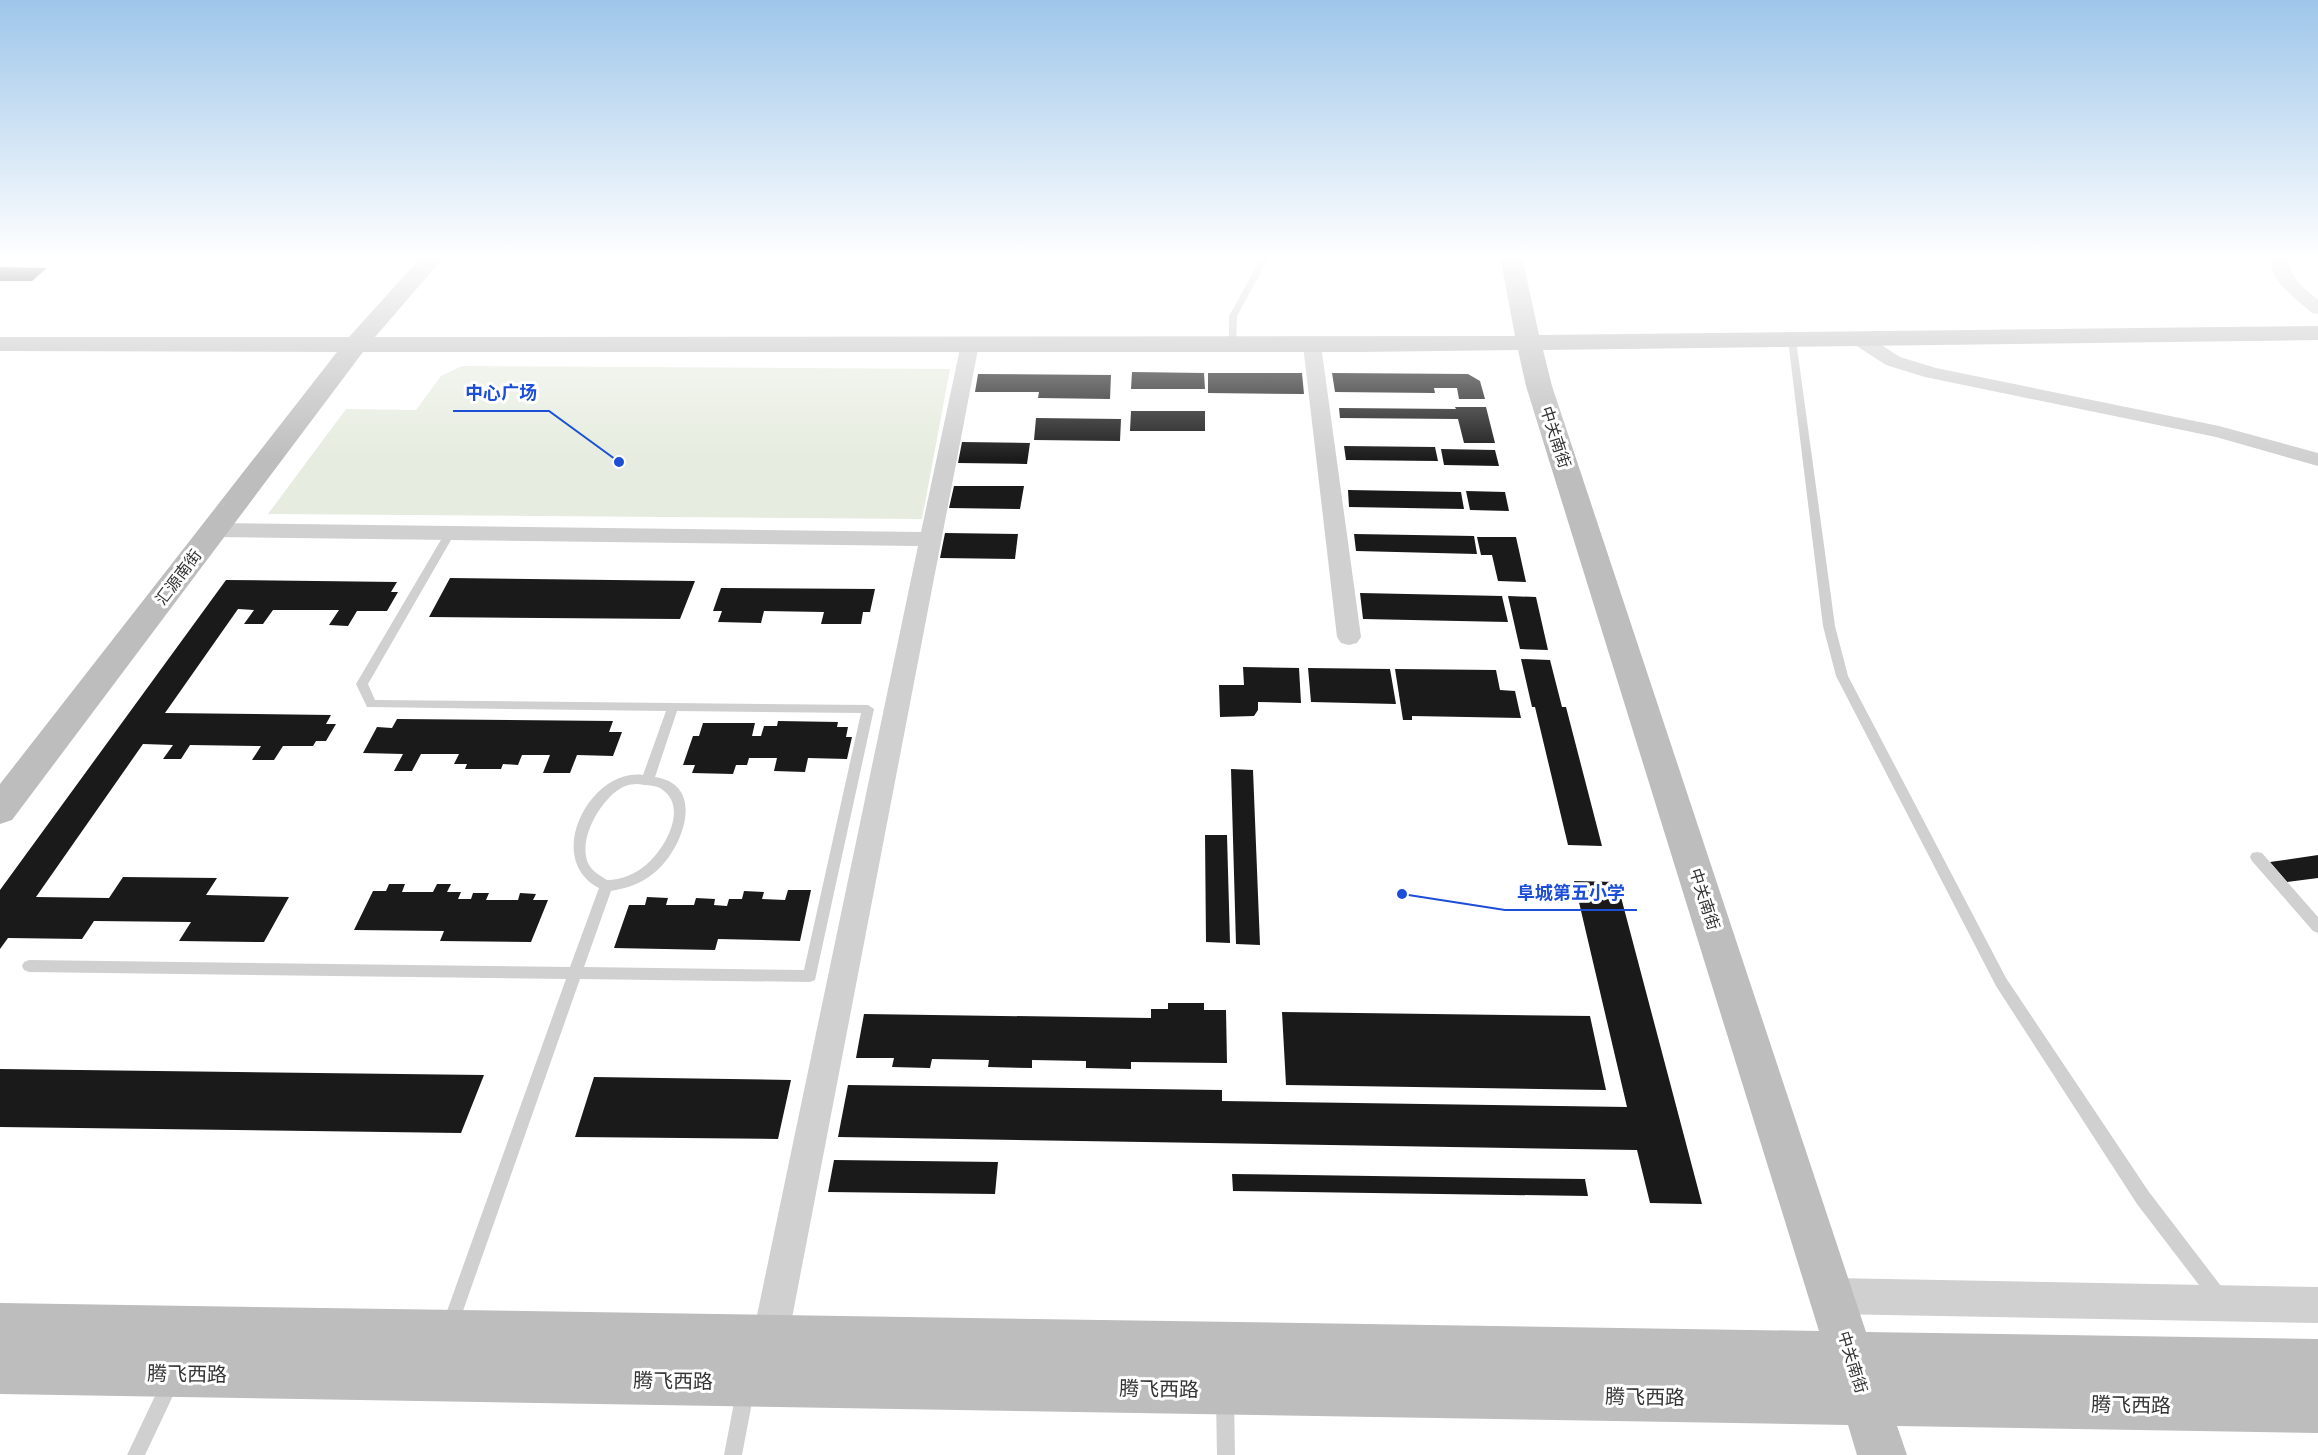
<svg xmlns="http://www.w3.org/2000/svg" width="2318" height="1455" viewBox="0 0 2318 1455" font-family="'DM Sans','Noto Sans SC',sans-serif">
	<style>
		.green { fill: #e6ecdf }
		.building { fill: #1a1a1a }
		.lines { fill: none; stroke-linecap: round; stroke-linejoin: round }
		.lane { fill: #d0d0d0; fill-rule: evenodd }
		.street { fill: #d0d0d0; fill-rule: evenodd }
		.secondary { fill: #bdbdbd; fill-rule: evenodd }
		.labels { text-anchor: middle; stroke-width: 6; stroke-linejoin: round; paint-order: stroke }
		.street-label { font-size: 16px; fill: #333; stroke: #fff }
		.near-street-label { font-size: 20px; fill: #333; stroke: #fff }
		.leader { fill: none; stroke: #1d4ed8; stroke-width: 2 }
		.callout-dot { fill: #1d4ed8; stroke: #fff; stroke-width: 2 }
		.callout-label { font-size: 18px; text-anchor: middle; font-weight: bold; fill: #1d4ed8; stroke: #fff; stroke-width: 6; stroke-linejoin: round; paint-order: stroke }
	</style>
	<rect width="100%" height="100%" fill="#fff"/>
	<!-- green -->
	<path class="green" d="M462,366l488,3 -28,150 -654,-5 78,-105 70,1 25,-34z"/>
	<!-- building -->
	<path class="building" d="M0,267l47,1 -15,13h-32z
		M1132,372l72,1 1,16h-74z
		M1208,373h94l2,21 -96,-1z
		M1332,373l136,1 12,7 5,18h-26l-2,-11h-23l1,5 -100,-1z
		M978,374l133,1 -1,24 -72,-1 1,-6h-64z
		M1455,407h31l9,36h-31l-6,-24 -118,-1 -1,-10 117,1z
		M1131,411h74v20h-75z
		M1036,418l85,1 -1,22 -86,-1z
		M962,442l68,1 -3,21 -69,-1z
		M1344,446l91,1 3,14 -92,-1z
		M1441,449l54,1 4,16 -55,-1z
		M954,486h70l-4,23 -71,-1z
		M1348,490l113,2 3,17 -115,-2z
		M1466,491l39,1 4,19 -39,-1z
		M945,533l73,1 -3,25 -75,-1z
		M1354,534l120,2 3,18 -121,-3z
		M1477,537h39l10,45 -28,-1 -6,-26h-11z
		M450,578l245,3 -15,38 -251,-2z
		M226,580l171,2 -6,10h7l-11,19h-30l-9,15 -19,-1 10,-15h-66l-10,14h-19l10,-14 -16,-1 -73,104 166,2 -5,9h10l-10,17h-10l-3,5h-30l-9,14h-22l9,-14 -71,-1 -9,14h-18l10,-14 -30,-1 -107,153 73,1 14,-21 94,1 -11,17 83,2 -25,45 -85,-1 12,-19 -97,-1 -12,18 -74,-1 -8,11v-59z
		M721,588l154,1 -5,23h-7l-2,12h-40l3,-12 -60,-1 -3,12 -43,-1 4,-11h-9z
		M1360,593l142,3 6,26 -145,-3z
		M1508,596l28,1 12,53 -28,-1z
		M1521,659l29,1 12,47h4l36,139 -34,-1 -33,-138h-3z
		M1243,667l56,1 2,35 -43,-1v8l-4,6 -34,1 -1,-32h25z
		M1308,668l82,1 6,35 -85,-2z
		M1395,669l101,1 4,20 15,1 6,27 -109,-2v4h-9z
		M397,719l216,2 -4,11h13l-9,24 -36,-1 -7,18h-27l7,-18h-28l-4,10 -15,-1 -2,5h-36l2,-5h-13l5,-10h-38l-9,17h-18l9,-17 -40,-1 14,-26 15,1z
		M778,721l60,1 -1,5h11l-2,10h6l-5,22 -39,-1 -3,14 -31,-1 3,-13h-28l-2,7h-11l-3,9 -41,-1 3,-8h-12l10,-29h6l4,-13h52l-3,13h9l3,-10h13z
		M1231,769l22,1 7,175 -24,-1z
		M1205,835h22l3,108 -24,-1z
		M2318,855v23l-31,4 -17,-20z
		M1574,881l43,1 85,322 -52,-1 -13,-53 -799,-13 10,-52 374,5v11l405,6z
		M389,884h16l-3,8h31l4,-8h14l-4,8h14l-3,7h13l2,-6h16l-3,7h32l2,-7 16,1 -3,6h15l-17,42 -91,-1 4,-10 -90,-1 19,-39h13z
		M788,890h23l-11,51 -82,-2 -3,11 -101,-2 15,-43h16l2,-8 21,1 -2,7h28l2,-7 19,1 -1,6 13,1 2,-7h13l2,-8 20,1 -2,7 23,1z
		M1168,1003h36v7h22l1,53 -96,-1v7l-45,-1v-7l-54,-1v8l-44,-1 1,-7 -57,-1 -2,9 -38,-1 2,-9h-38l8,-44 287,4v-9h17z
		M1282,1012l308,4 16,74 -320,-5z
		M0,1069l484,6 -23,58 -461,-6z
		M594,1077l197,3 -13,59 -203,-2z
		M834,1160l164,2 -3,32 -167,-2z
		M1232,1174l353,5 3,17 -355,-5z"/>
	<g class="lines">
		<!-- lane -->
		<path class="lane" d="M1262,256h8l-33,60 -1,29 -1,2h-6v-31z
			M1792,337l4,3 39,286 13,50 158,302 143,214 75,98 2,6 -2,6 -6,2 -6,-2 -75,-98 -141,-218 -160,-310 -13,-50 -35,-286z
			M450,530l5,3 -87,151 7,16 493,5 6,4 -59,271 -5,2 -230,-3 -122,346 -2,6 -6,2 -6,-2 -2,-6 124,-346 -537,-7 -5,-2 -2,-4 2,-4 5,-2 541,7 29,-79c-57,-30 -7,-121 44,-113l23,-64 -299,-4 -11,-23 89,-151zM677,711l184,2 -57,257 -220,-3 27,-76c16,-3 30,-7 43,-18 28,-22 54,-88 1,-96zM637,784c7,1 17,1 23,4 30,18 5,61 -14,77 -11,9 -25,15 -39,15 -6,-4 -14,-8 -18,-15 -13,-24 12,-67 34,-78 4,-2 9,-3 14,-3z
			M2257,852l5,1 56,64v16l-5,-2 -61,-70 -2,-4 2,-4z
			M170,1374l6,3 3,6 -34,72h-18l37,-78z
			M745,1383l6,3 3,6 -12,63h-18l12,-63 3,-6z
			M1225,1390l6,3 3,6 1,56h-18l-1,-56 3,-6z"/>
		<!-- street -->
		<path class="street" d="M2270,256h18c0,21 15,31 30,44v14l-6,-1c-18,-16 -42,-31 -42,-57z
			M1859,333l7,2 34,22 36,11 283,58 99,27v13l-102,-29 -291,-60 -39,-12 -34,-22 -2,-4 2,-4z
			M970,338l7,2 2,4 -191,995 -5,13 -13,5 -13,-5 -5,-13 166,-793 -704,-9 -8,-2 -3,-5 3,-5 8,-2 707,9 40,-188 2,-4z
			M1312,339l7,2 2,4 40,292 -4,6 -8,2 -8,-2 -4,-6 -34,-292 2,-4z
			M1833,1278l485,9v36l-485,-9 -13,-5 -5,-13 5,-13z"/>
		<!-- secondary -->
		<path class="secondary" d="M422,256h23l-70,81 1140,-1 -15,-80h22l17,79 779,-9v14l-775,10 9,36 314,946 452,7v94l-421,-7 10,29h-50l-9,-30 -1848,-31v-91l1819,28 -293,-945 -8,-36 -158,2h-997l-351,468 -12,4v-40l337,-432 -337,-1v-14h349z"/>
	</g>
	<!-- sky -->
	<linearGradient id="sky" x2="0" y2="1"><stop stop-color="#9ec6ea"/><stop offset="0.56" stop-color="#fff"/><stop offset="1" stop-color="#fff" stop-opacity="0"/></linearGradient>
	<rect width="2318" height="460" fill="url(#sky)"/>
	<g class="labels">
		<!-- street labels -->
		<g class="street-label">
			<text transform="translate(1556 437) rotate(72)" y="6">中关南街</text>
			<text transform="translate(178 577) rotate(-53)" y="6">汇源南街</text>
			<text transform="translate(1705 899) rotate(72)" y="6">中关南街</text>
			<text transform="translate(1853 1362) rotate(73)" y="6">中关南街</text>
		</g>
		<!-- near-street labels -->
		<g class="near-street-label">
			<text transform="translate(187 1374) rotate(1)" y="7">腾飞西路</text>
			<text transform="translate(673 1381) rotate(1)" y="7">腾飞西路</text>
			<text transform="translate(1159 1389) rotate(1)" y="7">腾飞西路</text>
			<text transform="translate(1645 1397) rotate(1)" y="7">腾飞西路</text>
			<text transform="translate(2131 1405) rotate(1)" y="7">腾飞西路</text>
		</g>
	</g>
	<!-- callouts -->
	<path class="leader" d="M619 462L549 411H453M1402 894L1505 910H1637"/>
	<g class="callout-dot">
		<circle cx="619" cy="462" r="6"/>
		<circle cx="1402" cy="894" r="6"/>
	</g>
	<g class="callout-label">
		<text x="501" y="399">中心广场</text>
		<text x="1571" y="899">阜城第五小学</text>
	</g>
</svg>
